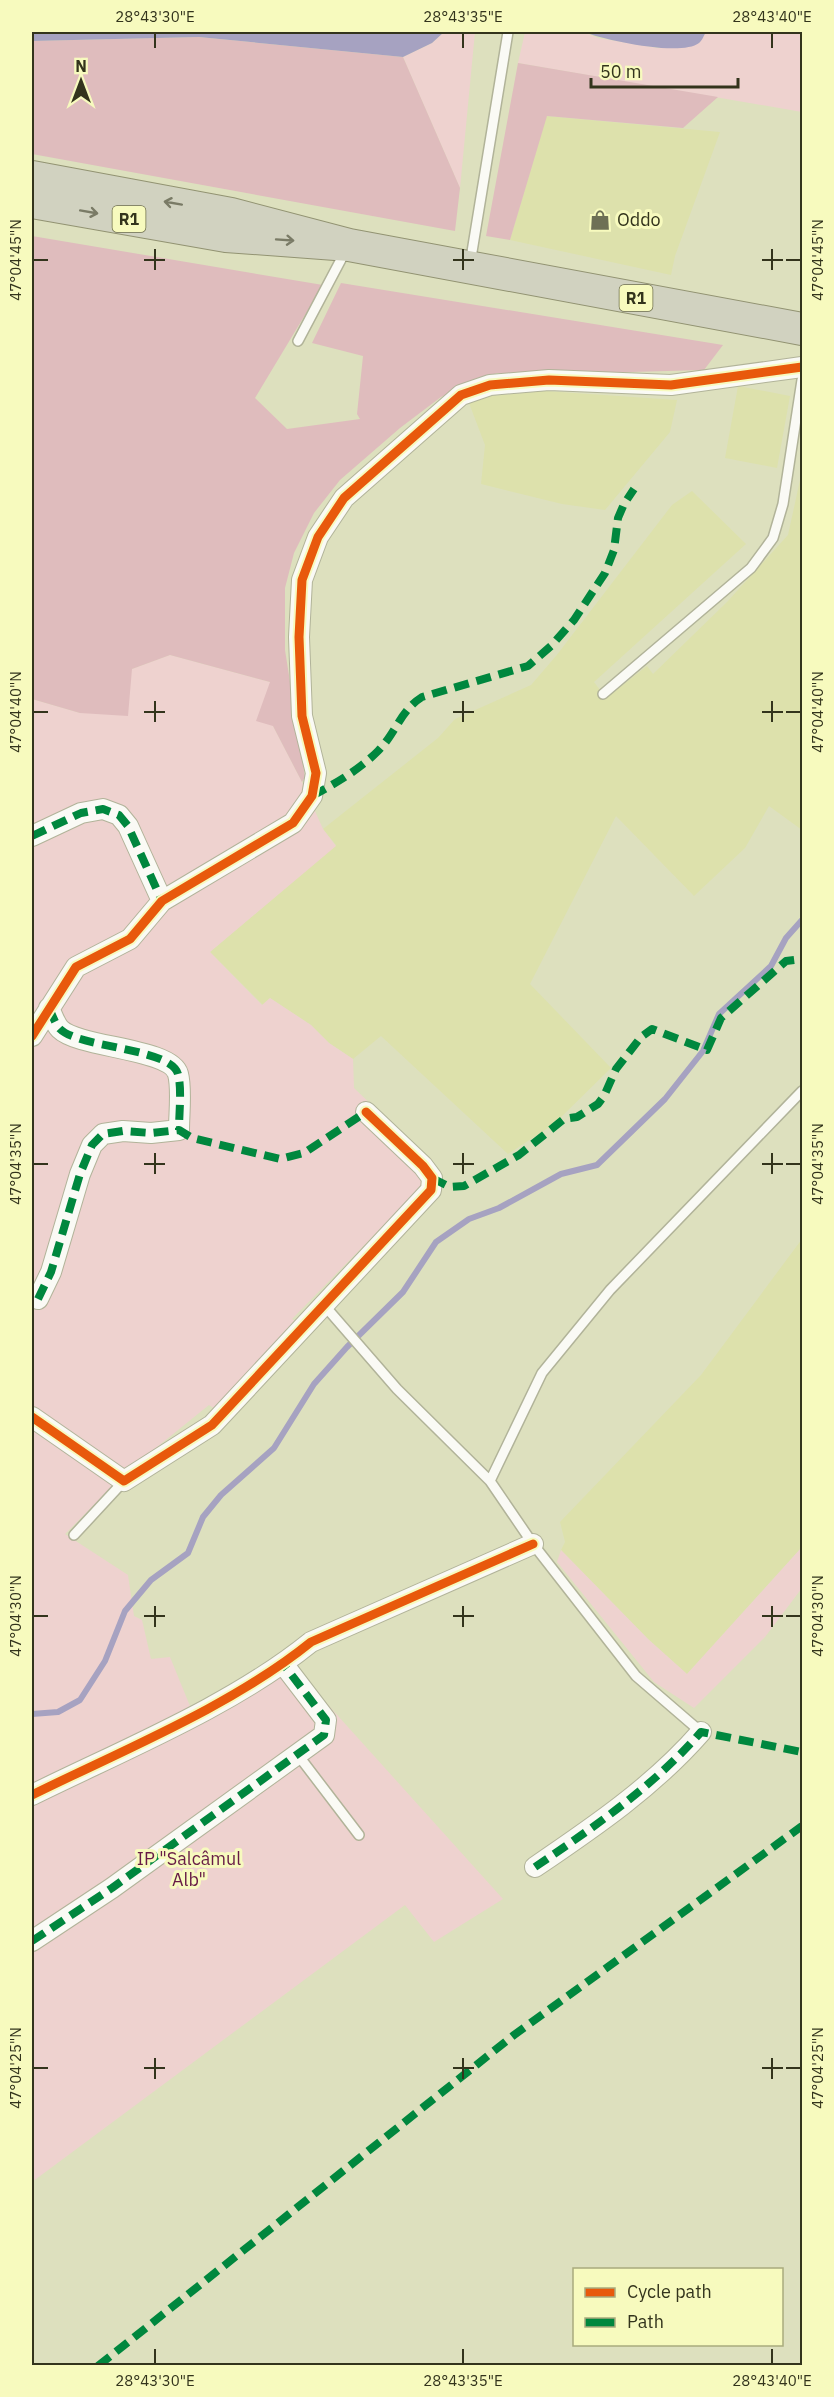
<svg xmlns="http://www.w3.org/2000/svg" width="834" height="2397" viewBox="0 0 834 2397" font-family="'IBM Plex Sans',sans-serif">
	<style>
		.built { fill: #dde1ac }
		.green { fill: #eed2cf }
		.forest { fill: #dfbcbd }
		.water { fill: #a6a2c1 }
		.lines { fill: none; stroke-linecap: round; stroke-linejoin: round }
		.stream { stroke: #a6a2c1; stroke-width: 6 }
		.service-casing { stroke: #b1b399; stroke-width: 12 }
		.minor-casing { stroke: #b1b399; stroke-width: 22 }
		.trunk-casing { stroke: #929372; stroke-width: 34 }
		.service { stroke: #fafaf5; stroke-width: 9 }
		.minor { stroke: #fafaf5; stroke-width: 20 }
		.trunk { stroke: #d1d2c0; stroke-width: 32 }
		.quiet { stroke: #00873e; stroke-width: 8; stroke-dasharray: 15 8; stroke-linecap: butt }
		.cycleway-casing { stroke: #f7fabe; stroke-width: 13 }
		.cycleway { stroke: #e8590c; stroke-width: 9 }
		.oneway { stroke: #7a7b66 }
		.ticks { fill: none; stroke: #33341c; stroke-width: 2 }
		.labels { text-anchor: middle; stroke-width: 6; stroke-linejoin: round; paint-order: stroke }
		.shield { fill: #f7fabe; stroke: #6e6f4d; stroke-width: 1.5 }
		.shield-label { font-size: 16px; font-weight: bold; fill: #33341c }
		.poi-label { font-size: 18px; fill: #33341c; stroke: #f7fabe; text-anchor: start }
		.park-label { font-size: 18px; fill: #671b45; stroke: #f7fabe }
		.neatline { fill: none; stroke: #33341c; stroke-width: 2 }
		.ticks-label { font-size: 15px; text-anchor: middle; fill: #33341c }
	</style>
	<rect width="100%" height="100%" fill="#dde0be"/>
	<!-- built -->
	<path class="built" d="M546,116l174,16 -45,124 -4,19 -161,-35z
		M738,386l52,10 -13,72 -52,-10z
		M545,391l132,9 -7,32 -65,78 -43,-6 -81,-20 4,-39 -16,-42 23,-7z
		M802,471v359l-33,-24 -24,42 -51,48 -78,-80 -86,168 81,84 -57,56 -46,30 -127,-118 -28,23 -24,-16 -18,-18 -41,-27 -7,7 -53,-53 126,-107 -13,-16 115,-91 17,-19 76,-34 25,-29 116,-151 20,-14 54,53 -152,138 12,16 41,-32 6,8 74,-72 61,-67z
		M802,1239v308l-115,127 -39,-35 -87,-89 4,-8 -5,-20 141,-147z"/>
	<!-- green -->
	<path class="green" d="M444,32h31l-15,156 -57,-131 29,-14z
		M525,32h59l14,6 60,10 41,-5 7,-11h96v80l-284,-49z
		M170,655l100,27 3,44 29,56 21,47 13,17 -126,106 52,53 8,-7 41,27 18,18 24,16 1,29 25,24 -18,8 60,58 1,8 -130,133 8,5 -85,85 -6,-4 -78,63 -66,66 63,41 6,41 8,4 9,39 19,-2 22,54 92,-55 219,243 -69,43 -29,-37 -373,277v-1483l48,14 52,-44z
		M802,1547v41l-37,49 -71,71 -40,-26 -97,-120 4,-12 87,89 39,35z"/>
	<!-- forest -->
	<path class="forest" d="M199,37l204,20 57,131 -5,43 -423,-77v-113z
		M518,63l200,34 -35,31 -136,-12 -37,124 -24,-4z
		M32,236l291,49 -68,113 32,31 73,-10 -3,-5 6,-58 -51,-13 29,-60 382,62 -19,25 -109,3h-98l-56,24 -41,31 -60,52 -26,33 -20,40 -9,35v62l20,127 -3,5 -29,-56 -17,-5 14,-39 -100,-27 -38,14 -4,47 -48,-3 -48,-14z"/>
	<!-- water -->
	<path class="water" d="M32,32h412l-12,11 -29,14 -204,-20 -167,4z
		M584,32h122c-2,3 -4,9 -7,11 -18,14 -95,-3 -115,-11z"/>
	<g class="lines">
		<!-- stream -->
		<path class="stream" d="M32,1714l26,-2 22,-12 25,-39 20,-50 26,-31 37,-27 15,-36 18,-22 53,-47 40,-64 33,-37 56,-55 33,-50 33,-23 30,-11 62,-34 36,-9 68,-66 38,-48 16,-37 52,-48 15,-28 16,-18"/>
		<!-- service casing -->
		<g class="service-casing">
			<path id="service" d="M470,264l38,-232
				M298,341l48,-91
				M603,694l148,-126 22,-30 10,-34 19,-124
				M324,1305l73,84 93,92 43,63 103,132 65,56
				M490,1481l52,-108 68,-83 192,-199
				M74,1535l50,-54
				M298,1755l61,80"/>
		</g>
		<!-- minor casing -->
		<g class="minor-casing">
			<path id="minor" d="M32,836l49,-23 22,-4 16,6 9,11 34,75
				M32,1036l44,-69 54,-28 32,-38 131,-78 19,-27 4,-23 -14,-57 -3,-79 3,-57 16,-43 26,-39 117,-103 29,-10 59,-5 122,5 131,-18
				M38,1299l13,-27 29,-98 12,-29 11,-11 20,-3 28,2 28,-3c0,-16 3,-42 -1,-56 -7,-26 -99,-26 -118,-45 -5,-5 -8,-15 -11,-21
				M32,1417l92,64 88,-56 219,-235 1,-12 -9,-12 -57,-54
				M32,1795c91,-45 200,-89 279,-153l222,-98
				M535,1867c59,-40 119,-81 166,-135
				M32,1941l80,-53 212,-153 2,-15 -42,-55"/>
		</g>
		<!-- trunk casing -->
		<g class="trunk-casing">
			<path id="trunk" d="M32,177l199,37 118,31 -123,-9 -194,-34
				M349,245l453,84"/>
		</g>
		<!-- service -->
		<use href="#service" class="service"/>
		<!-- minor -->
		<use href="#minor" class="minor"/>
		<!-- trunk -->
		<use href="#trunk" class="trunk"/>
		<!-- quiet -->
		<path class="quiet" d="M312,796c24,-13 47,-26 66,-45 18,-18 22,-40 44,-54l106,-31 23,-20 23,-26 31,-47 9,-23 4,-32 6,-14 10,-15
			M32,836l49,-23 22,-4 16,6 9,11 34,75
			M49,1008c3,6 6,16 11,21 19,19 111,19 118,45 4,14 1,40 1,56
			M432,1178l18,9 14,-1 55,-31 45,-36 13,-2 21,-13 6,-8 12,-27 25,-32 11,-8 55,21 14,-32 65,-57 16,-2
			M38,1299l13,-27 29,-98 12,-29 11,-11 20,-3 28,2 28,-3 13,8 88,21 24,-6 62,-41 4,4
			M535,1867c59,-40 119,-81 166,-135l101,20
			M32,1941l80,-53 212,-153 2,-15 -42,-55
			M98,2366l416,-331 288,-209"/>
		<!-- cycleway casing -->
		<g class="cycleway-casing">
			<path id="cycleway" d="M32,1036l44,-69 54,-28 32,-38 131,-78 19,-27 4,-23 -14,-57 -3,-79 3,-57 16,-43 26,-39 117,-103 29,-10 59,-5 122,5 131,-18
				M32,1417l92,64 88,-56 219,-235 1,-12 -9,-12 -57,-54
				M32,1795c91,-45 200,-89 279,-153l222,-98"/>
		</g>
		<!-- cycleway -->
		<use href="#cycleway" class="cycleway"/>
	</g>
	<!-- one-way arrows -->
	<defs><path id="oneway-shaft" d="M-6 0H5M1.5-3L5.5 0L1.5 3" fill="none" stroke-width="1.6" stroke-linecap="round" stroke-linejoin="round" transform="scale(1.5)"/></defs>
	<g class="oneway">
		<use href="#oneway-shaft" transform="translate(173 203) rotate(-170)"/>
		<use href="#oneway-shaft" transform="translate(89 212) rotate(10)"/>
		<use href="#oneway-shaft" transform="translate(285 240) rotate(4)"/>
	</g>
	<!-- ticks -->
	<path class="ticks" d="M155,33v15M463,33v15M772,33v15M155,249v21M463,249v21M772,249v21M33,260h15M144,260h21M453,260h21M762,260h21M786,260h15M155,701v21M463,701v21M772,701v21M33,712h15M144,712h21M453,712h21M762,712h21M786,712h15M155,1153v21M463,1153v21M772,1153v21M33,1164h15M144,1164h21M453,1164h21M762,1164h21M786,1164h15M155,1606v21M463,1606v21M772,1606v21M33,1616h15M144,1616h21M453,1616h21M762,1616h21M786,1616h15M155,2058v21M463,2058v21M772,2058v21M33,2068h15M144,2068h21M453,2068h21M762,2068h21M786,2068h15M155,2349v15M463,2349v15M772,2349v15"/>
	<!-- icons -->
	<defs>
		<g id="shop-bare" transform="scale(1.62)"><path d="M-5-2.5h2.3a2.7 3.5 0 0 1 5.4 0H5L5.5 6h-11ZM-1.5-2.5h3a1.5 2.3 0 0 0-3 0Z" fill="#6e7055" stroke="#f7fabe" stroke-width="2.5" paint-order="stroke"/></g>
	</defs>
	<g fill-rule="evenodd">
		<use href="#shop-bare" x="600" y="220"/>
	</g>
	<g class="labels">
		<!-- shield labels -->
		<g class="shield">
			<rect x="112.5" y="206" width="33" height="26" rx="4.5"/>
			<rect x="619.5" y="285" width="33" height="26" rx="4.5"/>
		</g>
		<g class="shield-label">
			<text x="129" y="225">R1</text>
			<text x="636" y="304">R1</text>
		</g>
		<!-- poi labels -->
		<g class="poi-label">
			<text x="617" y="226">Oddo</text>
		</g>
		<!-- park labels -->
		<g class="park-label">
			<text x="189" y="1865">IP "Salcâmul<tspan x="189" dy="21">Alb"</tspan></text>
		</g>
	</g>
	<!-- border -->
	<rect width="834" height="2397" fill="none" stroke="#f7fabe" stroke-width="66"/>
	<!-- legend -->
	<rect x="573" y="2268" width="210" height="78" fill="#f7fabe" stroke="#a9ab7d" stroke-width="1.5"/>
	<rect x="585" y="2288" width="30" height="9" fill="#e8590c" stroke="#a9ab7d" stroke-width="1.5"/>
	<text x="627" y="2298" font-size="18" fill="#33341c">Cycle path</text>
	<rect x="585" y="2318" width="30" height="9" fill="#00873e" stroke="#a9ab7d" stroke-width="1.5"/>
	<text x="627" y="2328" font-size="18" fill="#33341c">Path</text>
	<!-- north arrow -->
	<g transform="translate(81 81)" stroke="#f7fabe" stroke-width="4.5" paint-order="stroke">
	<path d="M0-4.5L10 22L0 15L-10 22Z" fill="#33341c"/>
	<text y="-9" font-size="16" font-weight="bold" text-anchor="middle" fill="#33341c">N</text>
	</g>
	<!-- scale -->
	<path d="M591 78v9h147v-9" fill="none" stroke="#33341c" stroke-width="3"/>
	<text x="600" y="78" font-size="18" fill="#33341c" stroke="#f7fabe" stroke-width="4.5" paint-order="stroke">50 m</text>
	<rect x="33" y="33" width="768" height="2331" class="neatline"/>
	<g class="ticks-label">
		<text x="155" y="22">28°43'30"E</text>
		<text x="463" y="22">28°43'35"E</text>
		<text x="772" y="22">28°43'40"E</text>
		<text transform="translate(16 260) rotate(-90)" y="5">47°04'45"N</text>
		<text transform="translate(818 260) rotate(-90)" y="5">47°04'45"N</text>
		<text transform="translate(16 712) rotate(-90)" y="5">47°04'40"N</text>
		<text transform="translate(818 712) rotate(-90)" y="5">47°04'40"N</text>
		<text transform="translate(16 1164) rotate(-90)" y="5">47°04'35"N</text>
		<text transform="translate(818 1164) rotate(-90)" y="5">47°04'35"N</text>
		<text transform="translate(16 1616) rotate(-90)" y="5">47°04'30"N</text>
		<text transform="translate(818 1616) rotate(-90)" y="5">47°04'30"N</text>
		<text transform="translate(16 2068) rotate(-90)" y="5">47°04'25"N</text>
		<text transform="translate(818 2068) rotate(-90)" y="5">47°04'25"N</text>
		<text x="155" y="2386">28°43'30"E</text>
		<text x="463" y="2386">28°43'35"E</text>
		<text x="772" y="2386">28°43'40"E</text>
	</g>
</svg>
